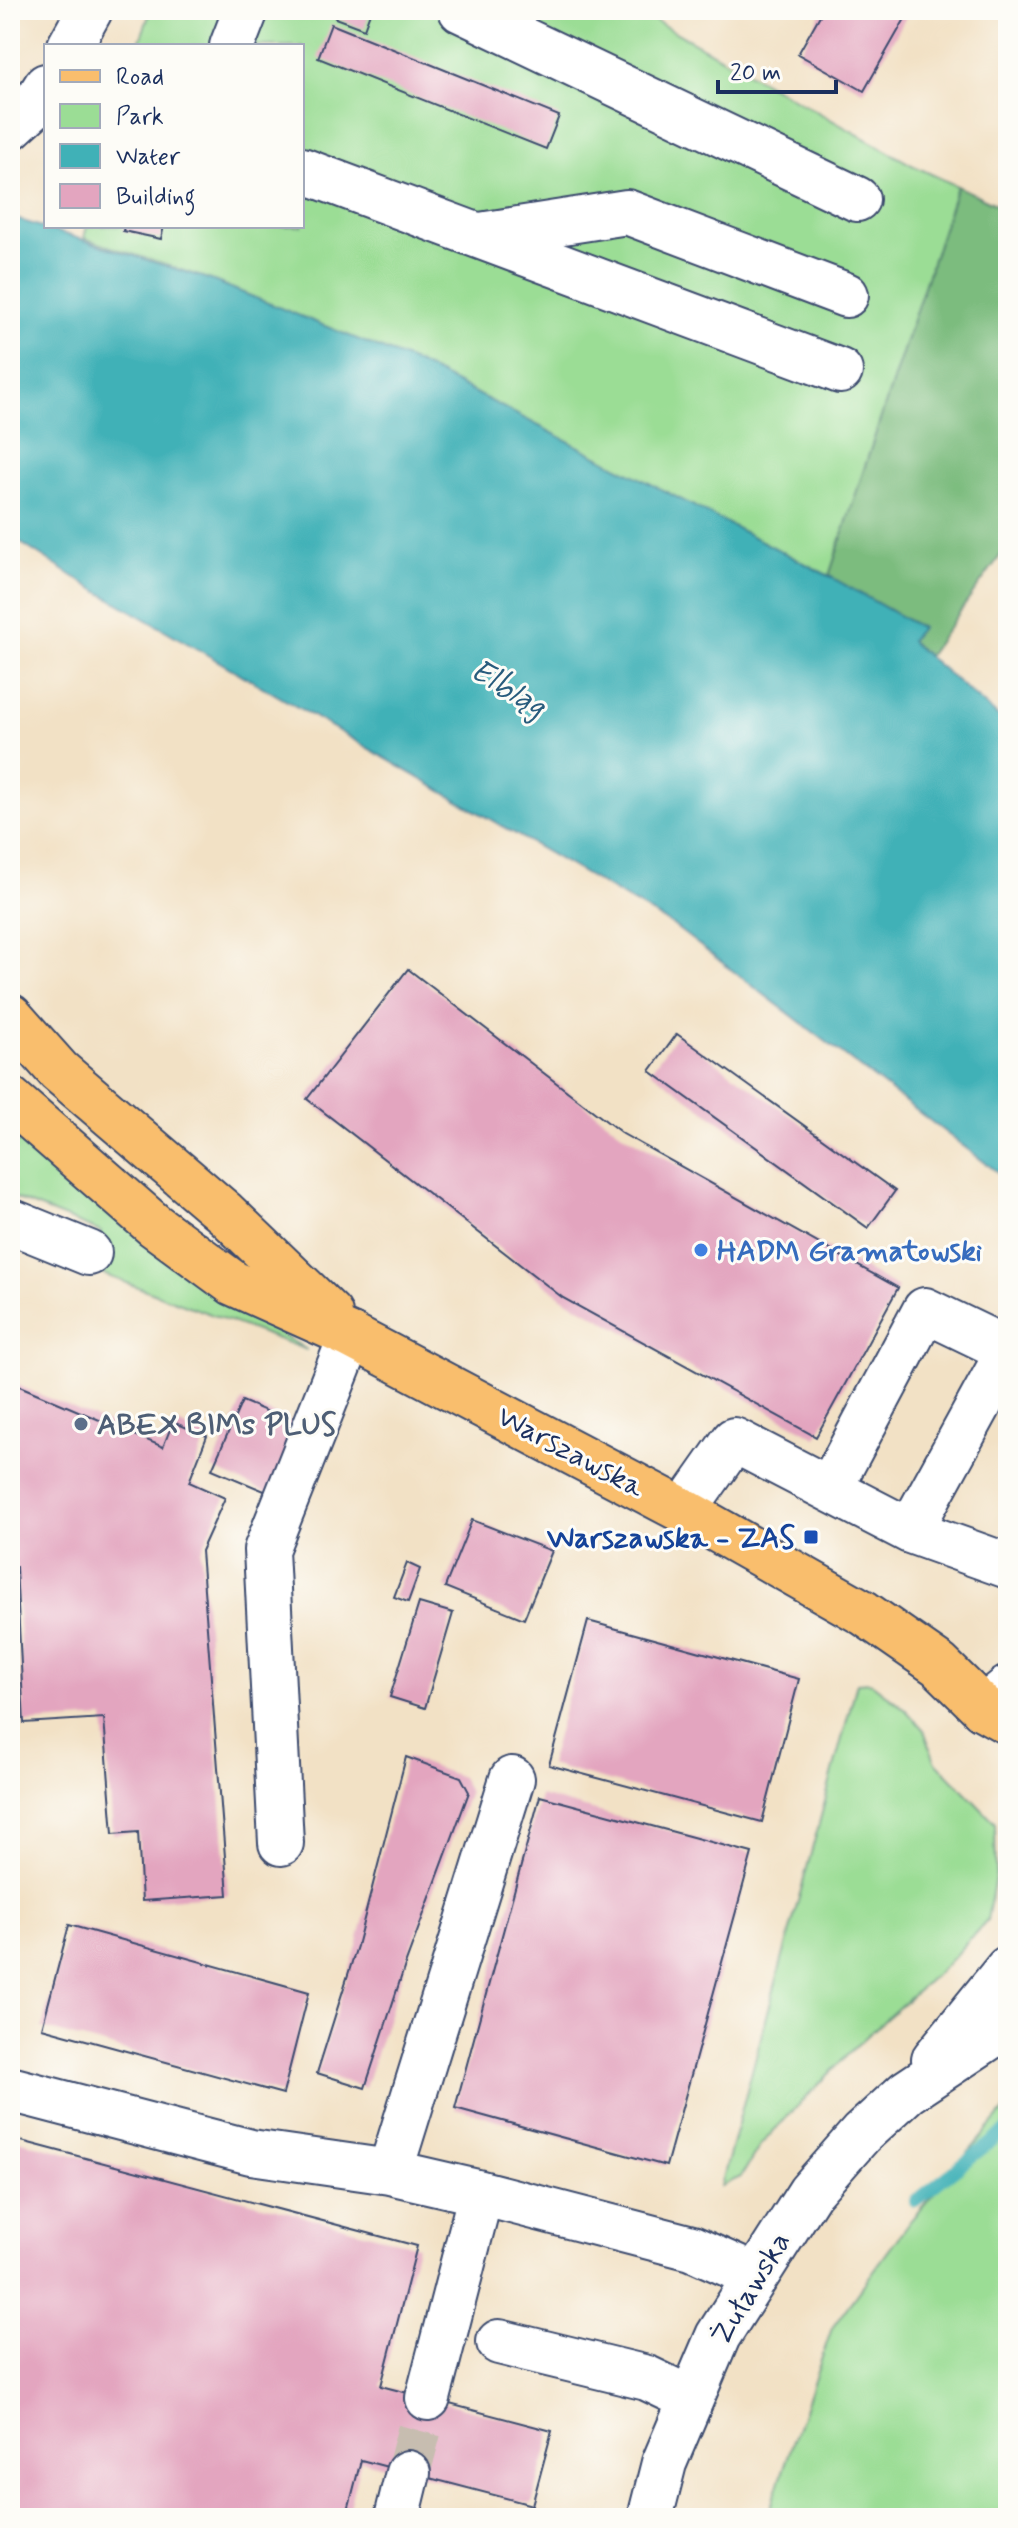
<svg xmlns="http://www.w3.org/2000/svg" width="1018" height="2528" viewBox="0 0 1018 2528" font-family="Mynerve,sans-serif">
	<style>
		.green { fill: #9bdd95; stroke: #5b867a; stroke-width: 2 }
		.forest { fill: #7cbc7e; stroke: #4c766e; stroke-width: 2 }
		.water { fill: #40b1b7; stroke: #2e708a; stroke-width: 2 }
		.lines { fill: none; stroke-linecap: round; stroke-linejoin: round }
		.stream { stroke: #40b1b7; stroke-width: 12 }
		.building { fill: #e3a5bf }
		.minor-tunnel { stroke: #c7bdb0; stroke-width: 44; stroke-dasharray: 44 22; stroke-linecap: butt }
		.minor-casing { stroke: #3b4a6d; stroke-width: 48 }
		.major-casing { stroke: #3b4a6d; stroke-width: 48 }
		.minor { stroke: #fff; stroke-width: 44 }
		.major { stroke: #f9be6d; stroke-width: 44 }
		.shop-dot { fill: #3f7fe0; stroke: #fdfcf7; stroke-width: 3 }
		.service-dot { fill: #5c6f8a; stroke: #fdfcf7; stroke-width: 3 }
		.transit-dot { fill: #1a4fb4; stroke: #fdfcf7; stroke-width: 3 }
		.labels { text-anchor: middle; stroke-width: 6; stroke-linejoin: round; paint-order: stroke }
		.shop-label { font-size: 30px; font-weight: bold; fill: #366cbe; stroke: #fdfcf7; text-anchor: start }
		.service-label { font-size: 30px; font-weight: bold; fill: #4e5e75; stroke: #fdfcf7; text-anchor: start }
		.street-label { font-size: 30px; fill: #1b2f5e; stroke: #fdfcf7 }
		.transit-label { font-size: 30px; font-weight: bold; fill: #164399; stroke: #fdfcf7; text-anchor: end }
		.water-label { font-size: 32px; font-style: italic; fill: #285c7d; stroke: #fdfcf7 }
	</style>
	<rect width="100%" height="100%" fill="#fdfcf7"/>
	<filter id="ink" filterUnits="userSpaceOnUse"><feTurbulence type="fractalNoise" baseFrequency=".0125" numOctaves="2"/><feDisplacementMap in="SourceGraphic" scale="16" xChannelSelector="R" yChannelSelector="G"/><feConvolveMatrix kernelMatrix="1 2 1 2 8 2 1 2 1" color-interpolation-filters="sRGB"/></filter>
	<filter id="wash" filterUnits="userSpaceOnUse"><feTurbulence type="fractalNoise" baseFrequency=".006" numOctaves="4" result="noise"/><feDisplacementMap in="SourceGraphic" scale="32" xChannelSelector="R" yChannelSelector="G"/><feGaussianBlur stdDeviation="1.8" result="paint"/><feColorMatrix in="noise" values="0 0 0 0 0 0 0 0 0 0 0 0 0 0 0 0 0 1.4 0 .05"/><feComposite in="paint" operator="in"/></filter>
	<g filter="url(#wash)">
		<rect width="100%" height="100%" fill="#f2e1c5"/>
		<!-- green -->
		<path class="green" d="M151,10h485l278,156 43,20 -128,390 -410,-212 -208,-84 -127,-42 3,-12h215v-180h-164z
			M10,1118l204,174 93,58 -218,-81 12,-37 -91,-36z
			M870,1682l35,27 19,21 11,31 60,62 1,49 -9,48 -40,44 -91,82 -95,98 -20,33 -20,9 136,-503z
			M1008,2106v412h-241l65,-190 78,-107z"/>
		<!-- forest -->
		<path class="forest" d="M957,186l51,24v335l-80,111 -18,-15 10,-14 -91,-51z"/>
		<!-- water -->
		<path class="water" d="M10,217l201,63 208,84 410,212 92,52 -11,13 98,84v455l-334,-254 -592,-344 -72,-46z"/>
		<g class="lines">
			<!-- stream -->
			<path class="stream" d="M915,2201l93,-72"/>
		</g>
		<g id="blocks">
			<!-- building -->
			<path class="building" d="M339,10h32l-7,19 -29,-11z
				M823,10h87l-46,81 -66,-37z
				M331,24l228,92 -13,33 -228,-91z
				M124,226h40l-3,13 -38,-8z
				M408,969l215,165 275,154 -82,149 -253,-139 -256,-199z
				M677,1034l218,157 -27,37 -218,-157z
				M10,1382l153,65 10,-25 34,14 -18,46 36,16 -24,53 27,344 -86,6 -4,-69 -25,2 -9,-116 -80,5 -8,-156h-2l-4,-61z
				M242,1401l57,24 -30,68 -57,-24z
				M472,1520l80,31 -28,68 -79,-32z
				M407,1563l13,6 -12,33 -14,-5z
				M419,1603l34,10 -28,95 -35,-11z
				M588,1621l211,58 -37,143 -213,-57z
				M406,1757l55,20 8,15 -63,170 -41,126 -48,-15 40,-127z
				M540,1796l212,57 -86,313 -211,-58z
				M69,1925l240,67 -26,102 -241,-66z
				M10,2138l407,108 -36,140 171,45 -20,74 -171,-45 -15,58h-336z"/>
		</g>
	</g>
	<g filter="url(#ink)">
		<use href="#blocks" fill-opacity="0" stroke="#3b4a6d" stroke-width="2"/>
		<g class="lines">
			<!-- minor-tunnel -->
			<path class="minor-tunnel" d="M408,2473l20,-75"/>
			<!-- minor casing -->
			<g class="minor-casing">
				<path id="minor" d="M461,10l396,189
					M70,46l20,-36
					M232,46l14,-36
					M10,128l22,-20 14,-22
					M302,170l538,201
					M480,235l147,-23 219,83
					M10,1221l79,32
					M830,1488l95,-178 83,40
					M684,1511l50,-71 176,91 98,35
					M910,1531l98,-179
					M983,1708l25,-20
					M281,1843l-15,-293 85,-214
					M934,2059l74,-91
					M10,2089l241,63 139,20 91,21 211,55 63,28
					M390,2172l122,-393
					M499,2342l148,36 44,21
					M428,2398l53,-205
					M397,2518l11,-45
					M650,2518l14,-55 54,-127 92,-144 51,-58 46,-42 101,-67"/>
			</g>
			<!-- major casing -->
			<g class="major-casing">
				<path id="major" d="M10,1016l49,55 166,142 105,101
					M10,1099l144,126 79,58 118,53 333,175 180,102 75,52 44,43 25,14"/>
			</g>
			<!-- minor -->
			<use href="#minor" class="minor"/>
			<!-- major -->
			<use href="#major" class="major"/>
		</g>
	</g>
	<!-- markers -->
	<circle class="shop-dot" cx="701" cy="1250" r="8"/>
	<circle class="service-dot" cx="81" cy="1424" r="8"/>
	<rect class="transit-dot" x="803" y="1529" width="16" height="16" rx="4"/>
	<g class="labels">
		<!-- shop labels -->
		<g class="shop-label">
			<text x="717" y="1260">HADM Gramatowski</text>
		</g>
		<!-- service labels -->
		<g class="service-label">
			<text x="97" y="1434">ABEX BIMs PLUS</text>
		</g>
		<!-- street labels -->
		<g class="street-label">
			<text transform="translate(571 1451) rotate(28)" y="10">Warszawska</text>
			<text transform="translate(750 2288) rotate(-59)" y="10">Żuławska</text>
		</g>
		<!-- transit labels -->
		<g class="transit-label">
			<text x="795" y="1547">Warszawska - ZAS</text>
		</g>
		<!-- water labels -->
		<g class="water-label">
			<text transform="translate(509 687) rotate(31)" y="11">Elbląg</text>
		</g>
	</g>
	<!-- margin -->
	<rect width="1018" height="2528" fill="none" stroke="#fdfcf7" stroke-width="40"/>
	<!-- legend -->
	<rect x="44" y="44" width="260" height="184" fill="#fdfcf7" stroke="#a3aaba" stroke-width="2"/>
	<rect x="60" y="70" width="40" height="12" fill="#f9be6d" stroke="#a3aaba" stroke-width="2"/>
	<text x="116" y="84" font-size="24" fill="#1b2f5e">Road</text>
	<rect x="60" y="104" width="40" height="24" fill="#9bdd95" stroke="#a3aaba" stroke-width="2"/>
	<text x="116" y="124" font-size="24" fill="#1b2f5e">Park</text>
	<rect x="60" y="144" width="40" height="24" fill="#40b1b7" stroke="#a3aaba" stroke-width="2"/>
	<text x="116" y="164" font-size="24" fill="#1b2f5e">Water</text>
	<rect x="60" y="184" width="40" height="24" fill="#e3a5bf" stroke="#a3aaba" stroke-width="2"/>
	<text x="116" y="204" font-size="24" fill="#1b2f5e">Building</text>
	<!-- scale -->
	<path d="M718 80v12h118v-12" fill="none" stroke="#1b2f5e" stroke-width="4"/>
	<text x="730" y="80" font-size="24" fill="#1b2f5e" stroke="#fdfcf7" stroke-width="6" paint-order="stroke">20 m</text>
</svg>
